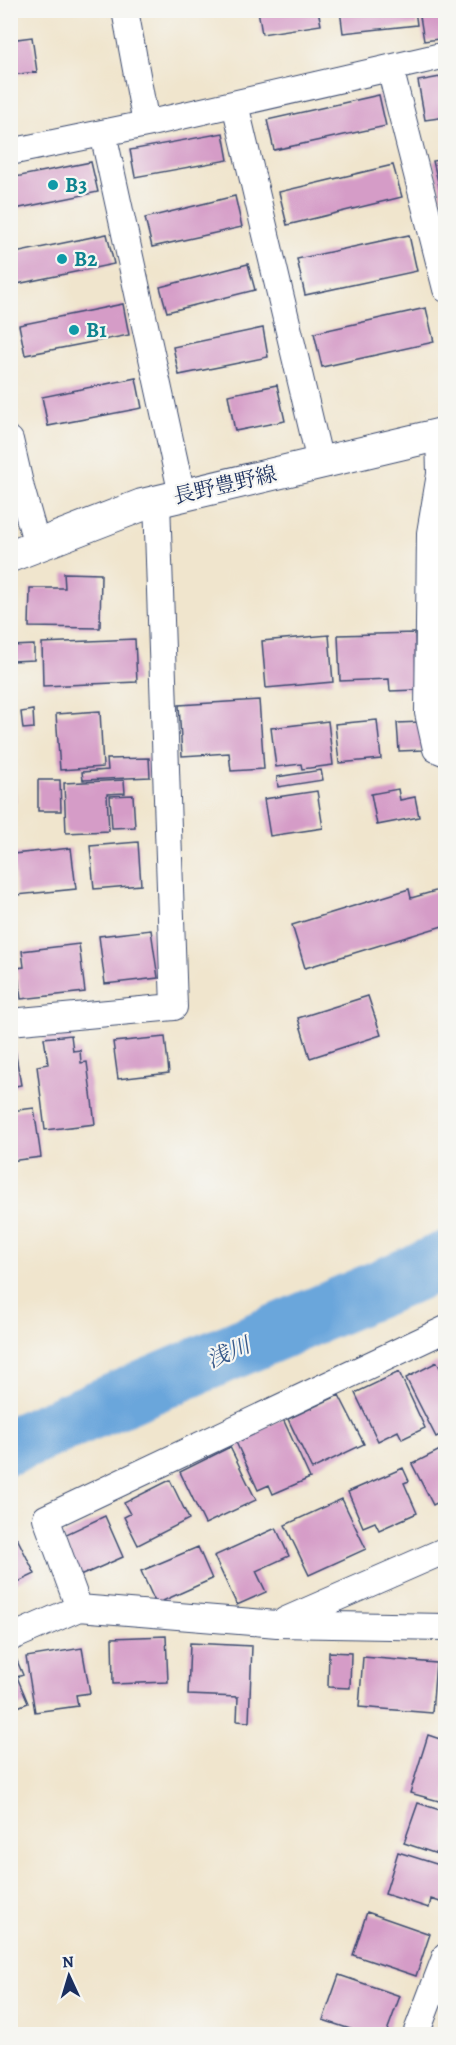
<svg xmlns="http://www.w3.org/2000/svg" width="456" height="2045" viewBox="0 0 456 2045" font-family="Alegreya,'Noto Serif JP',serif">
	<style>
		.lines { fill: none; stroke-linecap: round; stroke-linejoin: round }
		.river { stroke: #6ba6db; stroke-width: 57 }
		.building { fill: #d59cc7 }
		.minor-casing { stroke: #3b4a6f; stroke-width: 28 }
		.tertiary-casing { stroke: #3b4a6f; stroke-width: 34 }
		.minor { stroke: #fff; stroke-width: 26 }
		.tertiary { stroke: #fff; stroke-width: 32 }
		.culture-dot { fill: #0f9aa8; stroke: #f6f6f2; stroke-width: 2 }
		.labels { text-anchor: middle; stroke-width: 4.5; stroke-linejoin: round; paint-order: stroke }
		.culture-label { font-size: 21px; font-weight: bold; fill: #0d838f; stroke: #f6f6f2; text-anchor: start }
		.street-label { font-size: 21px; fill: #1b2f5e; stroke: #f6f6f2 }
		.water-label { font-size: 22px; font-style: italic; fill: #37598a; stroke: #f6f6f2 }
	</style>
	<rect width="100%" height="100%" fill="#f6f6f2"/>
	<filter id="ink" filterUnits="userSpaceOnUse"><feTurbulence type="fractalNoise" baseFrequency=".0167" numOctaves="2"/><feDisplacementMap in="SourceGraphic" scale="12" xChannelSelector="R" yChannelSelector="G"/><feConvolveMatrix kernelMatrix="1 2 1 2 8 2 1 2 1" color-interpolation-filters="sRGB"/></filter>
	<filter id="wash" filterUnits="userSpaceOnUse"><feTurbulence type="fractalNoise" baseFrequency=".008" numOctaves="4" result="noise"/><feDisplacementMap in="SourceGraphic" scale="24" xChannelSelector="R" yChannelSelector="G"/><feGaussianBlur stdDeviation="1.35" result="paint"/><feColorMatrix in="noise" values="0 0 0 0 0 0 0 0 0 0 0 0 0 0 0 0 0 1.4 0 .05"/><feComposite in="paint" operator="in"/></filter>
	<g filter="url(#wash)">
		<rect width="100%" height="100%" fill="#f0e5cd"/>
		<g class="lines">
			<!-- river -->
			<path class="river" d="M10,1446l389,-166 47,-21"/>
		</g>
		<g id="blocks">
			<!-- building -->
			<path class="building" d="M258,10h60l3,15 -59,9z
				M340,10h75l2,15 -74,8z
				M419,10h27v28l-22,3z
				M32,37l5,35 -27,3v-35z
				M446,76v41l-21,3 -7,-39z
				M379,95l7,31 -112,24 -7,-30z
				M223,133l5,27 -93,17 -5,-27z
				M446,159v38l-4,1 -9,-37z
				M91,162l7,30 -88,18v-32z
				M393,165l9,32 -115,28 -8,-33z
				M235,196l7,31 -90,20 -7,-29z
				M107,234l7,30 -102,21 -2,-31z
				M409,235l8,36 -112,24 -8,-36z
				M248,264l7,26 -88,22 -7,-25z
				M123,304l6,31 -104,20 -6,-30z
				M426,308l8,34 -112,25 -8,-34z
				M263,328l5,29 -89,18 -6,-28z
				M136,378l6,30 -94,18 -6,-29z
				M277,385l8,36 -50,10 -7,-36z
				M64,573l37,1 -1,54 -71,-1 1,-39h35z
				M415,633l1,57 -26,1 -1,-12 -49,2 -2,-46z
				M329,635l4,47 -67,6 -4,-47z
				M135,639l2,43 -94,4 -1,-43z
				M34,645v15l-22,1v-15z
				M259,700l5,69 -33,2 -2,-18 -47,3 -3,-51z
				M33,710l1,18 -11,1 -2,-17z
				M100,711l3,56 -43,3 -4,-56z
				M377,720l4,39 -42,4 -4,-39z
				M328,721l5,44 -31,4 -1,-5 -25,3 -5,-39z
				M421,722l2,28 -24,1 -2,-28z
				M10,756h2l4,46h-6z
				M149,758l1,19 -67,3 -1,-8 26,-2 -1,-11z
				M321,770l2,10 -45,7 -1,-10z
				M38,780h22l1,31h-23z
				M124,780l1,13 -18,1 2,37 -43,2 -2,-50z
				M398,789l2,11 15,-3 4,20 -42,8 -6,-31z
				M317,791l6,37 -53,8 -6,-37z
				M133,795l2,32 -23,1 -2,-32z
				M138,842l3,43 -47,4 -4,-43z
				M71,848l5,41 -59,6 -4,-41z
				M446,888v37l-141,43 -13,-43 117,-36 2,9z
				M151,930l7,48 -53,6 -6,-48z
				M79,944l6,48 -64,7 -4,-31 7,-1 -2,-16z
				M10,969l7,31 -7,2z
				M368,996l13,39 -71,23 -12,-40z
				M71,1035l2,16 7,-1 1,13 6,-1 8,62 -50,6 -8,-64 11,-2 -4,-26z
				M165,1037l4,36 -51,6 -5,-37z
				M15,1050l6,35 -11,2v-36z
				M34,1108l7,49 -31,4v-50z
				M437,1362l9,17v53l-10,5 -30,-59z
				M399,1372l26,56 -23,11 -4,-8 -20,10 -23,-48z
				M339,1395l25,49 -52,25 -24,-50z
				M283,1419l27,59 -37,16 -4,-9 -11,5 -23,-50z
				M230,1447l26,53 -51,24 -25,-52z
				M446,1447v51l-13,7 -21,-41z
				M403,1468l6,13 -5,2 13,30 -38,17 -4,-8 -12,5 -15,-35z
				M170,1480l19,39 -51,26 -14,-28 6,-3 -6,-11z
				M342,1499l24,50 -57,26 -24,-50z
				M105,1516l18,41 -43,19 -18,-40z
				M276,1528l13,28 -33,15 10,21 -29,13 -23,-49z
				M17,1538l18,36 -25,12v-45z
				M198,1547l14,32 -56,25 -15,-33z
				M166,1636l2,46 -55,2 -1,-46z
				M190,1643l62,3 -3,76 -12,-1 1,-24 -50,-2z
				M82,1648l8,45 -14,2 2,11 -43,6 -9,-55z
				M329,1652l22,1 -1,35 -22,-1z
				M15,1656l8,19 -6,2 11,26 -18,7v-52z
				M363,1657l73,6 -4,50 -73,-6z
				M443,1663h3v51h-4z
				M428,1735l18,6v62l-36,-10z
				M418,1803l28,9v45l-42,-14z
				M398,1852l48,15v37l-15,-5 -2,9 -44,-14z
				M367,1912l63,22 -14,42 -63,-21z
				M339,1975l61,21 -14,38h-21l-42,-14z"/>
		</g>
	</g>
	<g filter="url(#ink)">
		<use href="#blocks" fill-opacity="0" stroke="#3b4a6f" stroke-width="1.5"/>
		<g class="lines">
			<!-- minor casing -->
			<g class="minor-casing">
				<path id="minor" d="M125,10l21,114
					M390,68l56,221
					M235,104l85,358
					M103,133l79,362
					M10,152l136,-28 300,-69
					M439,435l1,39 -10,59 -2,180 8,36 10,4
					M10,440l11,48 16,57
					M10,1022l164,-15 -17,-506
					M79,1608l-33,-90 400,-189
					M286,1620l160,-70
					M10,1638l69,-30 198,16 169,3
					M416,2034l30,-79"/>
			</g>
			<!-- tertiary casing -->
			<g class="tertiary-casing">
				<path id="tertiary" d="M10,556l132,-51 304,-72"/>
			</g>
			<!-- minor -->
			<use href="#minor" class="minor"/>
			<!-- tertiary -->
			<use href="#tertiary" class="tertiary"/>
		</g>
	</g>
	<!-- markers -->
	<g class="culture-dot">
		<circle cx="53" cy="185" r="6"/>
		<circle cx="62" cy="259" r="6"/>
		<circle cx="74" cy="330" r="6"/>
	</g>
	<g class="labels">
		<!-- culture labels -->
		<g class="culture-label">
			<text x="65" y="192">B3</text>
			<text x="74" y="266">B2</text>
			<text x="86" y="337">B1</text>
		</g>
		<!-- street labels -->
		<g class="street-label">
			<text transform="translate(225 485) rotate(-13)" y="7">長野豊野線</text>
		</g>
		<!-- water labels -->
		<g class="water-label">
			<text transform="translate(228 1352) rotate(-23)" y="8">浅川</text>
		</g>
	</g>
	<!-- margin -->
	<rect width="456" height="2045" fill="none" stroke="#f6f6f2" stroke-width="36"/>
	<!-- north arrow -->
	<g transform="translate(69 1976) rotate(356)" stroke="#f6f6f2" stroke-width="4.5" paint-order="stroke">
	<path d="M0-4.5L10 22L0 15L-10 22Z" fill="#1b2f5e"/>
	<text y="-9" font-size="16" font-weight="bold" text-anchor="middle" fill="#1b2f5e">N</text>
	</g>
</svg>
